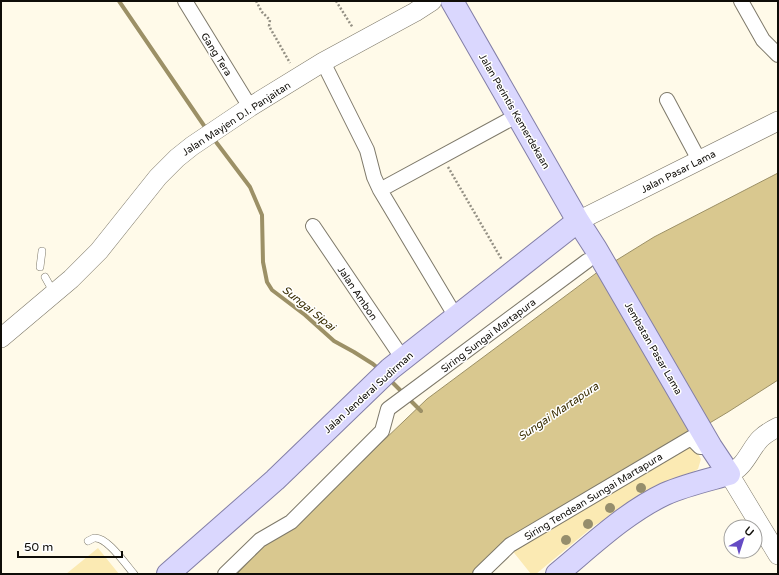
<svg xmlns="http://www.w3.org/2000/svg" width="779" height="575" viewBox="0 0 779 575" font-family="'Varela Round',sans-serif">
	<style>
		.green { fill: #fbeab3 }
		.water { fill: #d9c88f; stroke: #9c9066 }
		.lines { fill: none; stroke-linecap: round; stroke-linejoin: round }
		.stream { stroke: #9c9066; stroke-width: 4 }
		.lane-casing { stroke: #7e796a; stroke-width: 8 }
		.street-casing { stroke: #7e796a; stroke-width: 16 }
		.secondary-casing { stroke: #7e796a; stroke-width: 20 }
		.primary-casing { stroke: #837fa7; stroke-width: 24 }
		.path { stroke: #949084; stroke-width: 2.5; stroke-dasharray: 2 2; stroke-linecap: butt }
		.lane { stroke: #fff; stroke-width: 7 }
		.street { stroke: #fff; stroke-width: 14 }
		.secondary { stroke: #fff; stroke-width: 19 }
		.primary { stroke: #dad7fe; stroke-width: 22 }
		.tree { fill: #968e6c }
		.labels { text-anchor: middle; stroke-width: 3; stroke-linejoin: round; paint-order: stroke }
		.street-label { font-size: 10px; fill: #0f0d08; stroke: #fff }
		.water-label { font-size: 11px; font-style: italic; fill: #392d00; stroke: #fff }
	</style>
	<rect width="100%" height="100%" fill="#fffae9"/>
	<!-- green -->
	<path class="green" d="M691,442l10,17 -3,10 -103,56 -59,49h-5l-20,-25z
		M98,548l21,26h-53z"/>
	<!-- water -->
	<path class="water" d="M778,173v207l-50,32 -219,131 -33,31h-239l27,-28 28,-18 135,-129 172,-128 55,-34z"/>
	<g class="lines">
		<!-- stream -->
		<path class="stream" d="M119,1l88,129
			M213,138l37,49 12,28 1,47 4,20 5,8 33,25 29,26 20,11 19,12 7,6
			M389,379l32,32"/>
		<!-- lane casing -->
		<g class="lane-casing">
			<path id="lane" d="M40,267l2,-16
				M45,277l9,16
				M88,541c2,-1 4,-2 6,-3 13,-2 32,27 40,36"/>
		</g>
		<!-- street casing -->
		<g class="street-casing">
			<path id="street" d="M185,1l65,106
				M741,1l22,39 15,15
				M323,62l44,88 7,27 6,13 76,127
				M667,100l32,60
				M380,190l138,-75
				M313,226l90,133
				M225,574l35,-34 31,-18 91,-91 6,-22 199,-148
				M480,574l30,-29 181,-107 9,9h11"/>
		</g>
		<!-- secondary casing -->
		<g class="secondary-casing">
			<path id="secondary" d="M578,221l200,-100
				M1,338l70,-59 28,-28 59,-74 19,-19 15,-12 58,-39 73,-45 92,-50 17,-11
				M778,427c-6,3 -13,7 -18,12 -11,12 -15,28 -31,35l49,81"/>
		</g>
		<!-- primary casing -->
		<g class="primary-casing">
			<path id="primary" d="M452,1l126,220 18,28 115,198 18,27c-21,6 -44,11 -64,20 -40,19 -74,52 -108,80
				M168,574l107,-94 115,-111 188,-148"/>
		</g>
		<!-- path -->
		<path class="path" d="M256,1l6,11 8,8 -1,6 21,37
			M336,1l17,27
			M448,167l54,93"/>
		<!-- lane -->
		<use href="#lane" class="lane"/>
		<!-- street -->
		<use href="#street" class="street"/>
		<!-- secondary -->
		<use href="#secondary" class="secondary"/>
		<!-- primary -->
		<use href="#primary" class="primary"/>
	</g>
	<!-- trees -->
	<g class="tree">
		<circle cx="641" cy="488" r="5"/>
		<circle cx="610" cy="508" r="5"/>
		<circle cx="588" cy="524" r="5"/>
		<circle cx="566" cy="540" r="5"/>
	</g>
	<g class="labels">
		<!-- street labels -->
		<g class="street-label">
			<text transform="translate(217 54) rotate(58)" y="4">Gang Tera</text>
			<text transform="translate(515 111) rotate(60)" y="4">Jalan Perintis Kemerdekaan</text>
			<text transform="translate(236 118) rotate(-33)" y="4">Jalan Mayjen D.I. Panjaitan</text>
			<text transform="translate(678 171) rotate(-27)" y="4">Jalan Pasar Lama</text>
			<text transform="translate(358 293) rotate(56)" y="4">Jalan Ambon</text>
			<text transform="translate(488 335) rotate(-37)" y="4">Siring Sungai Martapura</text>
			<text transform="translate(654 348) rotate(60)" y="4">Jembatan Pasar Lama</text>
			<text transform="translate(368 392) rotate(-42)" y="4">Jalan Jenderal Sudirman</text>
			<text transform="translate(593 496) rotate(-31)" y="4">Siring Tendean Sungai Martapura</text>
		</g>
		<!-- water labels -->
		<g class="water-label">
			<text transform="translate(309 308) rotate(39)" y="4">Sungai Sipai</text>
			<text transform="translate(558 411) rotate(-34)" y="4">Sungai Martapura</text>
		</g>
	</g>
	<!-- border -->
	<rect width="779" height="575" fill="none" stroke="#0f0d08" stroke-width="4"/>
	<!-- north arrow -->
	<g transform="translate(743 539) rotate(39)"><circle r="19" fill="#ffffff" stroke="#9f9e9c"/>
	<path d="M0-3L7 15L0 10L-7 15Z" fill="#654bc4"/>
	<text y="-6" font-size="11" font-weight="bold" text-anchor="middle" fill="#0f0d08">U</text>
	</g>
	<!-- scale -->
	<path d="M18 551v6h104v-6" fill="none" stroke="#0f0d08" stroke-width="2"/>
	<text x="24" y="551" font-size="12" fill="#0f0d08" stroke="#ffffff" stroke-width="3" paint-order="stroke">50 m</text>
</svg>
